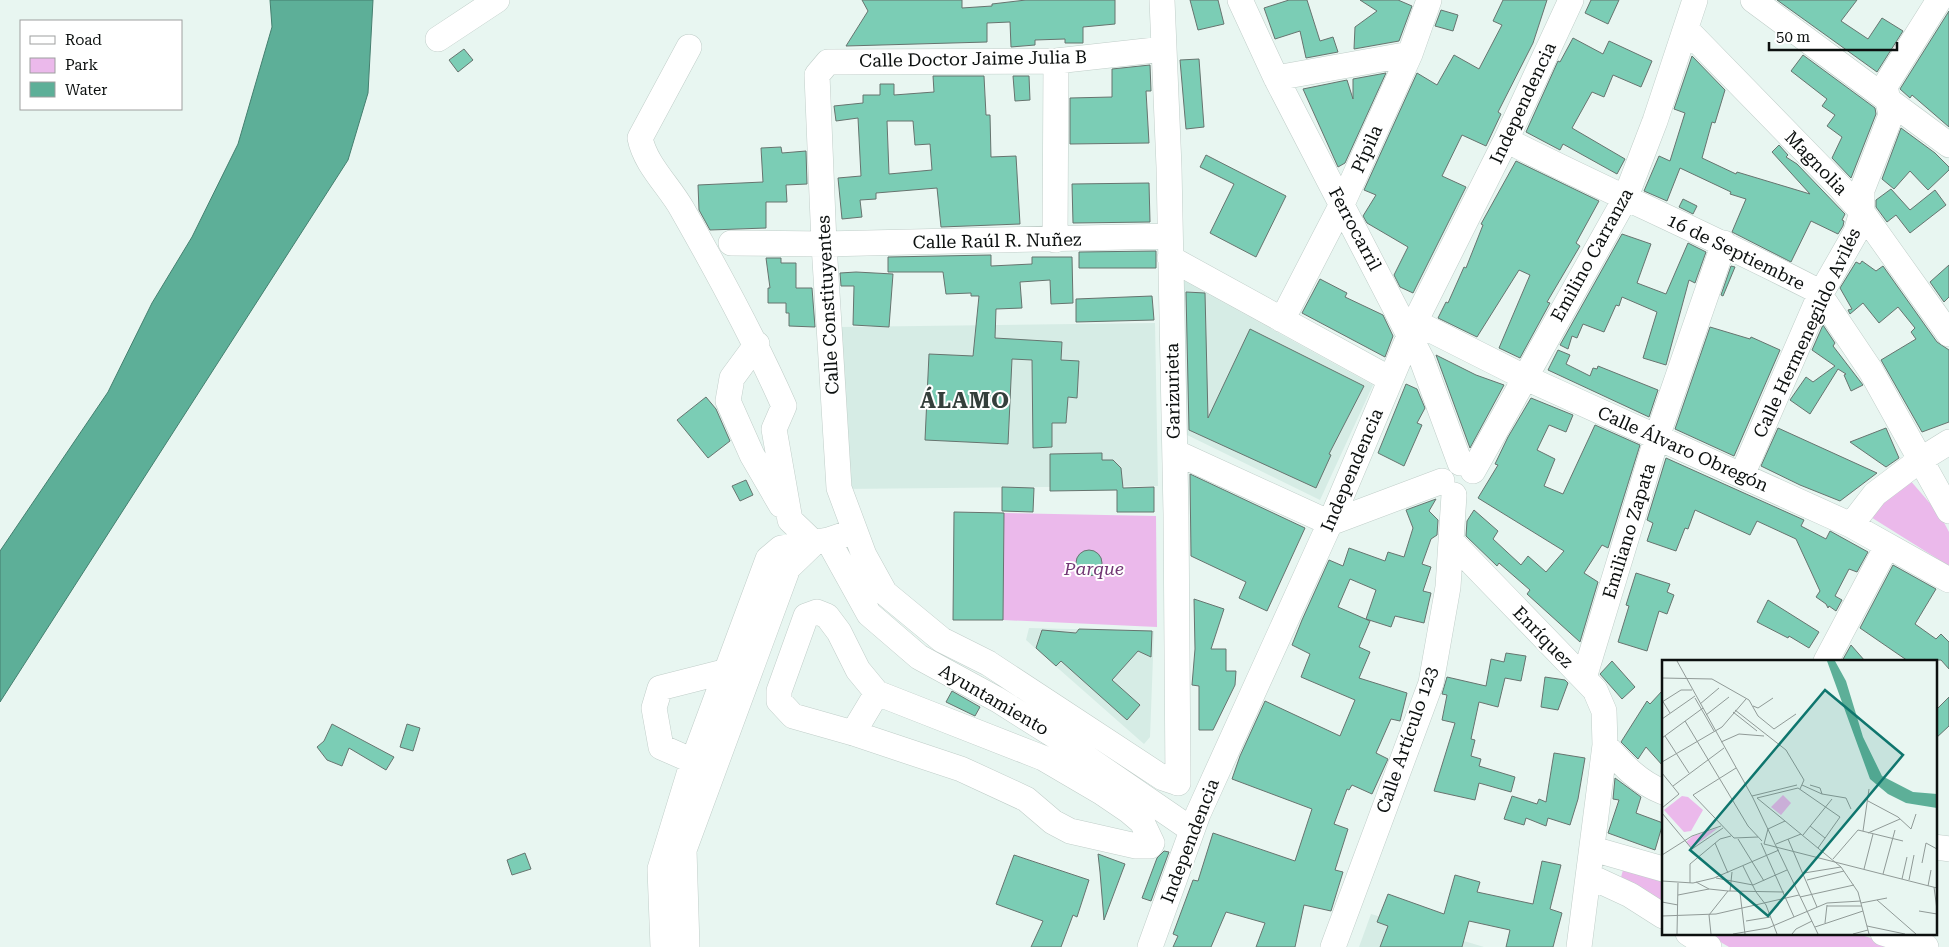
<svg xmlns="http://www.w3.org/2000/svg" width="1949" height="947" viewBox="0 0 1949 947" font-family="'Roboto Serif',serif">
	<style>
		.built { fill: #d6ece5 }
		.green { fill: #ebb9eb }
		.water { fill: #5daf98; stroke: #457f6f }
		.building { fill: #7bcdb5; stroke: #67746f; fill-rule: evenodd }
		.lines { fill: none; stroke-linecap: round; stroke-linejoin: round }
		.minor-casing { stroke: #c0cec9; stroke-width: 26 }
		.minor { stroke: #fff; stroke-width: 25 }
		.labels { text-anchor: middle; stroke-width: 4; stroke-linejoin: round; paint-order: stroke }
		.street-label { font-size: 18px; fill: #0c100f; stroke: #fff }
		.park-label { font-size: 18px; font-style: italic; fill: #713673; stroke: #fff }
		.district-label { font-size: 22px; font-weight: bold; letter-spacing: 1px; fill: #343f3b; stroke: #fff }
		.inset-road { fill: none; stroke: #909a97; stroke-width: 1 }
		.view { fill: #0f766e; fill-opacity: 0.15; stroke: #0f766e; stroke-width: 2.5 }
		.inset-edge { fill: none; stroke: #0c100f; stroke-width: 2.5 }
	</style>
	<rect width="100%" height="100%" fill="#e8f6f1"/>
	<!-- built -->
	<path class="built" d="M1179,278l194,107 -53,115 -139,-68z
		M1155,323l3,163 -315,3 -2,-162z
		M1029,628l125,3 -4,106 -6,7 -118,-104z
		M1371,914l93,27 20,6h-125z"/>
	<!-- green -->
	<path class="green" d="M1909,479l31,36 9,17v34l-83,-52z
		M1004,513l152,3 1,111 -154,-7z
		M1624,866l39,11v33l-44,-25z
		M1705,933h149l48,14h-173z"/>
	<!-- water -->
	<path class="water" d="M270,0h103l-5,93 -20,67 -348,542v-151l108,-159 44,-89 40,-66 46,-93 34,-117z"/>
	<!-- building -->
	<path class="building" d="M862,0h100v8l30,-2v-2l34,-4h89v24l-32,3v16h-18v-4l-30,1v5l-24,2 -1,-25 -23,1v19l-141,4 22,-35z
		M1190,0h28l6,24 -26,6z
		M1289,0h18l13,41 13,-4 5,15 -32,6 -6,-27 -25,8 -11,-31z
		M1360,0h38l14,6 -13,35 -45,8 1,-22 22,-16z
		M1503,0h44l-14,43 -35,69 3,2 -15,32 -24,-11 -20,41 24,11 -53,106 -13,-6 -6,-12 14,-28 -41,-24 -4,-7 13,-21 -12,-5 53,-117 20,12 17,-30 25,14 23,-44 -9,-4z
		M1591,0h28l-11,24 -23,-11z
		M1777,0h80l-16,21 27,18 14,-21 21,13 -26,41z
		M1441,10l17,5 -5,16 -18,-5z
		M1949,11v116l-37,-32 -2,3 -10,-9z
		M1573,38l30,16 6,-13 43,20 -11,26 -28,-12 -9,22 -12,-5 -20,36 53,31 -8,15 -54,-30 -3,6 -34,-18 32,-71 2,1z
		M464,49l9,11 -15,12 -9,-12z
		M1803,55l72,53 1,6 -25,64 -19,-20 10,-21 -15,-11 8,-11 -13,-9 5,-7 -36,-28z
		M1692,56l33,34 -10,33 -3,-1 -10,36 34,16 1,-2 73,22 -38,-42 7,-7 9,10 -2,2 11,7 48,50 -3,6 2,1 -1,5 -5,8 -27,-13 -20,41 -59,-30 14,-33 -16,-5 1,-2 -51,-24 -13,33 -23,-10 15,-35 11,5 15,-48 -11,-4z
		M1199,59l5,68 -18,2 -6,-69z
		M1150,65l1,26h-5l3,52 -79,1v-46l42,-1v-28z
		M1386,73l-41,90 -7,4 -35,-78 44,-9 6,19v-20z
		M933,76h51l2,39h4l1,42 25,-1 4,68 -79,3 -4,-39 -61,5v6l-16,1 2,17 -20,2 -4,-41 23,-2 -3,-58 -22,3 -2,-15 29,-3v-8h17v-11h14v11l40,-3zM887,121h26l2,24 15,-1 2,26 -43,4z
		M1013,76h16l1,24 -15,1z
		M1901,128l34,25 14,14v3l-21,20 -18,-19 -16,18 -12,-10z
		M781,147l1,6 24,-2 1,33 -21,1 1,17h-21v26l-56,2 -11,-20 -1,-25 65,-3 -2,-34z
		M1206,155l80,41 -30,61 -46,-24 24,-49 -34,-17z
		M1516,161l83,40 -23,42 4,3 -33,56 3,1 -30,55 -21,-10 31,-73 -11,-5 -42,67 -39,-19 8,-16 2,1 16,-36 2,1 17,-43 -2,-1z
		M1149,183l1,39 -77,1 -1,-39z
		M1891,189l19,21 25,-20 11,15 -36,28 -14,-18 -9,7 -11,-15v-7z
		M1683,199l14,7 -4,8 -14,-7z
		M1622,234l29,10 -14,39 29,11 22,-51 18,9 -11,31 -6,-3 -23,85 -23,-7 14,-46 -35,-15 -3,9 -3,-1 -12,27 -21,-8 -6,14 -5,-2 -4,13 -8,-4z
		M1156,251v17h-77v-16z
		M991,255v11l41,-2v-7h40l1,46 -22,1 -1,-24 -30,2 2,26 -26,1 -1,29 67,4 -1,18 18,1 -2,37 -9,-1 -2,26h-14v24l-19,1 -1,-88 -20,-1 -4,85 -83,-4 4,-86 44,2 6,-60h-8v-3l-25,1 -3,-22h-55v-15z
		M766,258h15v5h15v25h16l3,39 -26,-1v-13h-3v-10h-18v-15h2z
		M1862,261l14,10 7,-5 54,76 12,8v72l-27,10 -41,-72 35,-21 -5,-7 4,-4 -17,-21 -19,16 -16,-20 -13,11 -2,-4 4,-1 -12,-21 16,-26 4,2z
		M1949,265v32l-5,5 -14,-20z
		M1731,266l4,1 -12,29 -2,-1z
		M856,272l37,2 -4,53 -36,-2 1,-39h-13l-1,-13z
		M1320,279l27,14 -2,4 38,18 10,21 -8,21 -83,-44z
		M1186,292l19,1 3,125 42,-89 114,57 -35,68 2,1 -15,33 -127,-58z
		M1152,296l2,24 -78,2v-23z
		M1823,325l12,18 -2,3 30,39 -12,6 -7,-16 2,-1 -8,-5 -28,45 -20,-14 16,-23 7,5 22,-16 -23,-16z
		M1710,327l40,12 1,-2 29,13 -46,106 -59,-27z
		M1558,350l12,5 -4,9 24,12 3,-8 4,1 1,-3 60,24 -9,27 -101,-47z
		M1436,355l40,20 28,10 -34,63z
		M1406,384l11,5 8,19 -8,15 5,2 -18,41 -26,-13z
		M706,397l10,12 14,32 -22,17 -31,-38z
		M1531,398l42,17 -7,17 -17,-7 -12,25 18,9 -11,27 19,8 32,-69 45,20 -32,103 -6,-3 -18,28 14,9 -18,60 -53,-48 3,-4 -31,-27 -2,3 -31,-30 1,-15 7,-11 24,21 -5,8 28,26 7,-9 18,16 18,-21 -86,-53 20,-33 -3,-1 13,-27z
		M1778,428l99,45 -37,28 -40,-16 -39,-19z
		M1886,428l13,30 -13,9 -36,-25z
		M1102,453v7h11l8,8 2,20 31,-1v25h-37v-22l-67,1v-37z
		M1666,458l138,62 -3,6 25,13 4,-8 38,21 -11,20 -8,-3 -14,27 7,4 -6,11 -7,-5 -1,2 -2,-4 -10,-7 4,-6 -24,-52 -39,-18 -7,14 -55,-25 -7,19 -3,-1 -9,23 -29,-10 6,-18 -6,-3z
		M1190,474l115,54 -38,83 -28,-13 7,-16 -55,-26z
		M746,480l7,15 -13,6 -8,-15z
		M1002,487l32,1 -1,24 -31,-1z
		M1436,499l-7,12 9,9 -1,15 -6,4 -9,25 9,3 -8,24 8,2 -7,30 -29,-7 -4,11 -25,-8 10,-29 -26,-11 -12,28 32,14 -11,26 11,5 -11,26 48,15 -7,28 -9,-2 -15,34 12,6 -16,35 -20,-9 -3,5 -2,-1 -13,35 14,5 -13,41 8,2 -12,39 -27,-6 -9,42h-39l9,-24 -39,-11 -15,35h-38l5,-11 -5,-2 20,-54 5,1 15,-48 82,28 17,-52 -80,-30 8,-23 25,-55 75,35 15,-36 -54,-23 9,-23 -18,-9 10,-25 27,-60 14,6 6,-18 36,13 3,-9 16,5 9,-29 -7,-18z
		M954,512l50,1 -1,107h-50z
		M1076 563a13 13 0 1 1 26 0a13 13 0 1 1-26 0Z
		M1893,565l43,24 -21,35 21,15 5,-5 8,8v27l-8,-9 -33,1 -48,-33z
		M1636,573l34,11 -3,8 7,3 -7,19 -8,-3 -12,40 -29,-9 11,-36 -3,-1z
		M1194,599l30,10 -13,40h15v22h10l-1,14 -22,45h-14v-44l-7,-1 3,-36z
		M1768,600l51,32 -10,16 -20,-12 -1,2 -31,-16z
		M1079,629l73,2 -1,26 -13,-6 -26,29 28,25 -13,15 -66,-59 -5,5 -20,-18 6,-18 34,3z
		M1851,645l14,16h-23z
		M1506,653l20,3 -5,25 -16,-3 -7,29 -19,-5 -8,37 4,1 -4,16 10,3 -2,7 36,11 -4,15 -32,-9 -4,17 -41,-9 21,-68 -13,-3 5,-25 -5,-1 5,-17 39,9 5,-27 13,3z
		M1612,661l23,26 -13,12 -22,-25z
		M1545,677l20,3 3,3 -10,27 -17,-3z
		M1663,690v76l-17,-19 -8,12 -17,-17 26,-41 3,3z
		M952,691l28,16 -5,9 -29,-14z
		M1949,697v29l-14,13v-28z
		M332,724l62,33 -8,13 -37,-22 -7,18 -15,-6 -10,-13 7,-6z
		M407,724l13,4 -7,23 -13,-4z
		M1554,753l31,5 -7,41 -8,26 -22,-7 -2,8 -20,-8 -2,7 -20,-6 8,-23 25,8 2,-5 7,3z
		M1615,778l26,19 -5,16 27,10 -8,27 -47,-17 11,-33 -6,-1z
		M1164,851l5,1 -18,49 -9,-3 15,-40z
		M525,853l6,16 -19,6 -5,-15z
		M1098,854l27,10 -21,56 -4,-48z
		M1014,855l75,25 -12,37 -4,-2 -12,32h-30l12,-26 -47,-17z
		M1542,861l19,4 -11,44 12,4 -9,34h-47l4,-17 -41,-9 -7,26h-82l8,-21 -11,-4 11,-28 56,20 11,-39 25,7 -3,10 56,12z"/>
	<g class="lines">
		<!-- minor casing -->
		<g class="minor-casing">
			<path id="minor" d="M1162,0l7,167 7,347 2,269
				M1240,0l36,78 146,282 38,103
				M1753,0l196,145
				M1686,29l154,158 22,25 87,122
				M438,39l59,-39
				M689,47l-49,91c5,26 29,48 42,71 37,65 72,129 102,197l-10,23 16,91 24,23
				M1164,49l-108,12 -228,1 -11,13 7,169 15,244 25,67 21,38 57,47 46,23 175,115 15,5
				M1276,78l134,-24
				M1506,140c101,51 205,96 306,148l8,7 51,76 78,140
				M1055,240l1,-179
				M731,243l93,1 346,-8
				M1170,258l220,121
				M1282,320l60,-116 68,-150 19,-54
				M1415,322l109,55 327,148 98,55
				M757,344l-25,34 -4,23 24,54 29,50
				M1175,452l155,71 112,-42
				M1473,471l152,-272 30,-78 40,-121
				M1742,475l78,-180 36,-63 6,-20v-22l29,-75 -6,-29 54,-86
				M1851,525l24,-31 45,-34 29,-18
				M828,540l41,74 50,43 79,43 57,36 137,94
				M1452,542l143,148 9,21 1,34 -26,202
				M817,612l10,4 12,16 19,38 19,23 166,65 58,34 28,19 13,11 10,21 -2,3h-14l-66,-15 -17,-9 -27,-23 -65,-30 -108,-36 -60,-17 -14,-15v-10l27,-75z
				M1826,661l61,-115
				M1584,678l73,-241 67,-194
				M853,733l24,-40
				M1605,745c18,20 33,37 58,47
				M710,765l-17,-4 -32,-14 -7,-39 6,-20 67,-17 13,2
				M1935,847l14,2
				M1593,849l70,20
				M1589,876l41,19 33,21
				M1688,933l21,14
				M1883,933l43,14
				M663,947l-3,-78 33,-108 75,-202 13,-11 47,-8 27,-9
				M687,947l-3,-97 104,-282 26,-25
				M1150,947l48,-133 132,-291 85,-201 91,-182 65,-140
				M1333,947l98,-264 17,-96 6,-92"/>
		</g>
		<!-- minor -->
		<use href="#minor" class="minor"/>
	</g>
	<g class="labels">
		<!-- street labels -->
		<g class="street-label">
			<text transform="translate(973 59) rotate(-1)" y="6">Calle Doctor Jaime Julia B</text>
			<text transform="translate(1523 103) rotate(-65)" y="6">Independencia</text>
			<text transform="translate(1367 149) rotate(-66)" y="6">Pípila</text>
			<text transform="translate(1816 163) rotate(46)" y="6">Magnolia</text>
			<text transform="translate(1355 229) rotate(62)" y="6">Ferrocarril</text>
			<text transform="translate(997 241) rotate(-1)" y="6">Calle Raúl R. Nuñez</text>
			<text transform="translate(1736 252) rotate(26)" y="6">16 de Septiembre</text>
			<text transform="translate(1592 255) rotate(-61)" y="6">Emilino Carranza</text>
			<text transform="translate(828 305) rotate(-93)" y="6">Calle Constituyentes</text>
			<text transform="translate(1807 333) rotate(-65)" y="6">Calle Hermenegildo Avilés</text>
			<text transform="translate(1173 391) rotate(-91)" y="6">Garizurieta</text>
			<text transform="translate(1683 449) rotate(24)" y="6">Calle Álvaro Obregón</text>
			<text transform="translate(1352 470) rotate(-67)" y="6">Independencia</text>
			<text transform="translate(1629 531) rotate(-73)" y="6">Emiliano Zapata</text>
			<text transform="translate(1543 637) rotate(46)" y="6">Enríquez</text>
			<text transform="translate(994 700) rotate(30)" y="6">Ayuntamiento</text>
			<text transform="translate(1407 740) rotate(-71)" y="6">Calle Artículo 123</text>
			<text transform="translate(1190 841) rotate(-69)" y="6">Independencia</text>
		</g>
		<!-- park labels -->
		<g class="park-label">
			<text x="1094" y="575">Parque</text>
		</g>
		<!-- district labels -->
		<g class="district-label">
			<text x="965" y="408">ÁLAMO</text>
		</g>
	</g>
	<!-- overview -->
	<g transform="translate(1662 660)">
		<rect width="275" height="275" fill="#e8f6f1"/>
		<path d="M121,135l8,8 -10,12 -10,-8zM20,136l6,1 15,13 -12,21 -7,1 -20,-22zM56,168l-26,20 -6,-6 7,-6z" fill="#ebb9eb"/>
		<path d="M165,1h8l11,20 17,56 19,39 31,16 24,2v14l-31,-5 -18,-9 -18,-15z" fill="#5daf98"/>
		<path class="inset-road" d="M15,1l76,137 65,136M0,18l50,1 37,21 9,16 16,13 22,-15M33,38l19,33M0,40l8,13M0,42l19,-12h11M38,44l19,-16M91,46l5,2 15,-10M73,50l51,40 18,30 -4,9M71,52l24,19M44,55l23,-18M0,59l33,-23M23,61l63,105 14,15M3,76l24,37M0,78l41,-30M59,82l18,-8 25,2M0,102l60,-35 24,-28M0,113l17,21M140,125l20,9 24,4 5,11M148,125l10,3 2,6M11,126l51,-38M31,135l41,43 24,-1M31,135l43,-27M90,136l45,-11M95,138l84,69 17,25 11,42M95,138l41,-10 42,29 -22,31M206,141l30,16 13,12M0,148l17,-14M0,153l30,36 31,-21M148,166l15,12M249,169l5,-15M201,171l6,-42M206,173l32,-14M141,175l29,-36M76,179l26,42M126,179l29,68M53,183l13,30M99,183l33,74M102,184l173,44M102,184l4,-15 17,-8M114,184l25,-10M0,195l30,-19 29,-10M171,199l25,-29 45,11M260,203l4,-20 11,6M81,206l13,26 10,13 11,29M202,209l9,-35M142,213l37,-6M221,214l12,-44M54,218l37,7 34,-15M240,219l5,-22M145,220l37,-9M247,220l5,-25M0,221l31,2 21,-5 65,-28M34,222l13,7 19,2 56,1M28,223v-19l30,-25 11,-3M266,226l3,-16M272,227l3,23M68,231l2,-19M78,233l5,41M16,235l31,-6M138,237l54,-12M215,240l39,34M0,242l16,3M199,243l26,-5M165,246h35M257,251l18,3M0,256l54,-2 83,-19M84,261l24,-4M163,263l2,-18M205,266l38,8M153,267l48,-16M15,274l1,-51M49,274l-2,-19 19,-24M71,274l35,-6 59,-25 34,-2M130,274l4,-5 16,-8M191,274l15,-4"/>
		<path class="view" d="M163,30l78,65 -135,161 -78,-66z"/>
		<rect width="275" height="275" class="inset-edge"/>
	</g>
	<!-- legend -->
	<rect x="20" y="20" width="162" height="90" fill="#ffffff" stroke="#9e9f9f"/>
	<rect x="30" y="36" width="25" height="8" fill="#ffffff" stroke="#9e9f9f"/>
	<text x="65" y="45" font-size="15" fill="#0c100f">Road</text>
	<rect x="30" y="58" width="25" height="15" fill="#ebb9eb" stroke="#9e9f9f"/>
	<text x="65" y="70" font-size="15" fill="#0c100f">Park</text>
	<rect x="30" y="82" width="25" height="15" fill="#5daf98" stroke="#9e9f9f"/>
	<text x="65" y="95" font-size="15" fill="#0c100f">Water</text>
	<!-- scale -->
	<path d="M1769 42v8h128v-8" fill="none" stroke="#0c100f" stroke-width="2.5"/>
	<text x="1776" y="42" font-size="15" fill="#0c100f" stroke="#ffffff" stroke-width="4" paint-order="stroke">50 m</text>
</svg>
